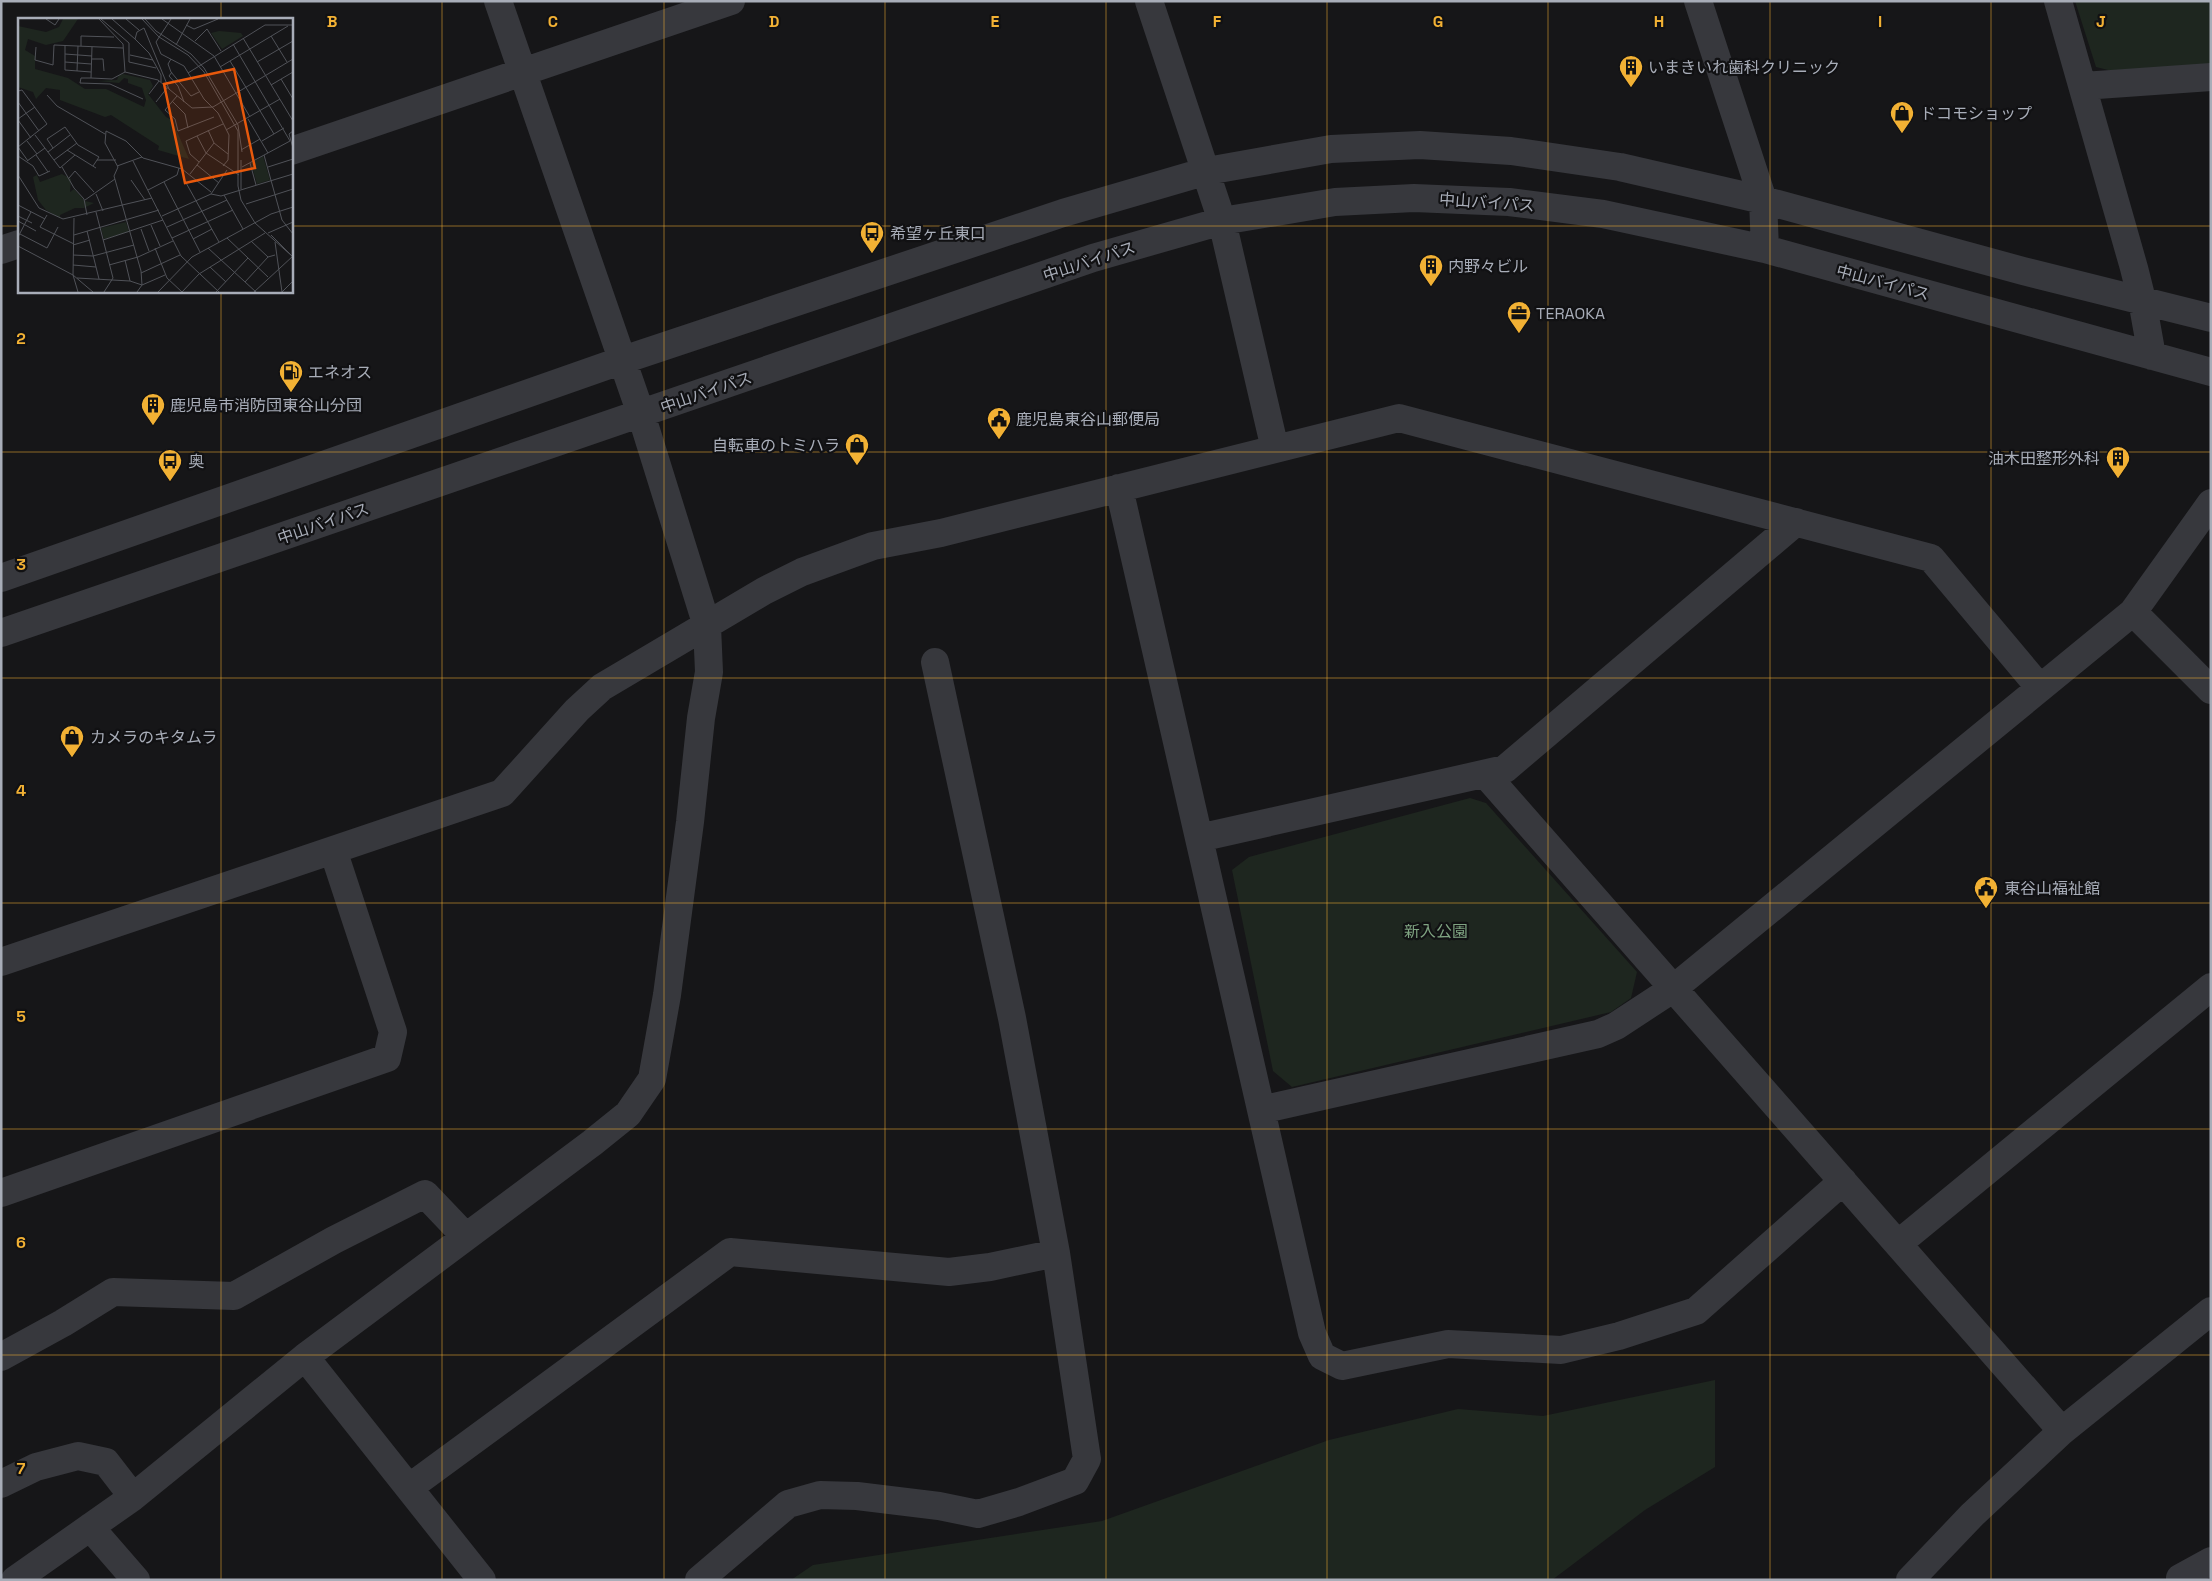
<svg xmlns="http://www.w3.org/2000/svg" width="2212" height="1581" viewBox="0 0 2212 1581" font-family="'Space Grotesk','Noto Sans JP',sans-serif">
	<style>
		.green { fill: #1e261f }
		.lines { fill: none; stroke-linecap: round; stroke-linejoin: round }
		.minor { stroke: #37383d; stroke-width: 28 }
		.grid { fill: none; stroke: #f2b134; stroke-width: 1; stroke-opacity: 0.55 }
		.labels { text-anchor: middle; stroke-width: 4.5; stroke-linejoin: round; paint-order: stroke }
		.poi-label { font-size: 16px; fill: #a8adb8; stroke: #111113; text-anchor: start }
		.street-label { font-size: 16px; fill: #a8adb8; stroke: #111113 }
		.park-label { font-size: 16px; fill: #7fa381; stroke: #111113 }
		.inset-road { fill: none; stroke: #505258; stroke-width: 1 }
		.view { fill: #e8590c; fill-opacity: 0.15; stroke: #e8590c; stroke-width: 2.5 }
		.inset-edge { fill: none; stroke: #a8adb8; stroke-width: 2.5 }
		.grid-label { font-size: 16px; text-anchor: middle; font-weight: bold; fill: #f2b134; stroke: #111113; stroke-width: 4.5; stroke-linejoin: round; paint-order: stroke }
	</style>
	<rect width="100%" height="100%" fill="#161618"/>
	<!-- green -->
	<path class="green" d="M2075,1h136v66l-91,6 -24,-6z
		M1470,798l16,5 151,169 -6,26 -20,14 -319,75 -19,-16 -41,-201 17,-13z
		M1715,1380v87l-70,43 -93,70h-761l22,-15 289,-44 227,-81 129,-31 85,7z"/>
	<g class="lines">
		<!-- minor -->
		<path class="minor" d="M1149,1l73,220 53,228
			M1698,1l65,199 2,49
			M2058,1l76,267 8,32 10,56
			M2083,86l128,-9
			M291,151l440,-150
			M1,250l18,-6
			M1119,488l193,845 10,23 20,10 106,-22 113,6 58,-14 77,-25 147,-130
			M1,578l622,-218 440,-147 144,-42 124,-22 89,-4 91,6 109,16 143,33 260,71 188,47
			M2133,612l78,78
			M1,633l1092,-375 129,-37 113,-19 79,-4 95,4 94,12 162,35 446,123
			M1486,775l576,656
			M1199,838l306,-69 291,-247
			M1,962l501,-169 75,-83 25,-23 162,-96 38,-19 71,-26 68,-13 458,-115 532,140 109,130
			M1261,1110l337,-76 18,-8 58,-38 459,-376 78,-109
			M1,1193l386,-135 6,-26 -60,-182
			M1899,1243l312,-256
			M1,1357l62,-34 50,-31 121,4 100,-56 91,-46 40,42
			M305,1357l177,223
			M1,1484l35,-17 42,-11 28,6 27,35
			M410,1487l320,-235 219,20 41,-5 66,-14
			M90,1527l46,53
			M2180,1578l31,-17
			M15,1580l118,-83 172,-140 287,-214 36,-29 24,-35 15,-84 23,-173 11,-104 8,-46 -2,-46 -66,-212 -143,-413
			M699,1580l89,-76 32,-9 37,1 82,10 39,8 41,-12 56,-21 12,-22 -31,-206 -44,-235 -77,-356
			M1910,1580l62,-65 90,-84 149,-120"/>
	</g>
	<!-- grid -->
	<path class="grid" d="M221,1v18M442,1v1579M664,1v1579M885,1v1579M1106,1v1579M1327,1v1579M1548,1v1579M1770,1v1579M1991,1v1579M1,226h18M291,226h1920M221,291v1289M1,452h2210M1,678h2210M1,903h2210M1,1129h2210M1,1355h2210"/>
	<!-- icons -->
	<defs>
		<g id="building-pin" transform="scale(1.25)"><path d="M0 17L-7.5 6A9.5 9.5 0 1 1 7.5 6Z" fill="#f2b134" stroke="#111113"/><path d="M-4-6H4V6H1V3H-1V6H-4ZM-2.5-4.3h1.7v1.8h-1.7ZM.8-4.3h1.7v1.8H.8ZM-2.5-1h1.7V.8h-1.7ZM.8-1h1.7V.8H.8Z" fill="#111"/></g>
		<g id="shop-pin" transform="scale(1.25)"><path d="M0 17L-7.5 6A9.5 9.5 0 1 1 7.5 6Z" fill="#f2b134" stroke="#111113"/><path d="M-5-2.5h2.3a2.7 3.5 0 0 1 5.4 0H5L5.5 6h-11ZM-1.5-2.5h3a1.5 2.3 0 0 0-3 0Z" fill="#111"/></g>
		<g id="bus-pin" transform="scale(1.25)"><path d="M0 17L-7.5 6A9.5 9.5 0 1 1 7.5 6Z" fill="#f2b134" stroke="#111113"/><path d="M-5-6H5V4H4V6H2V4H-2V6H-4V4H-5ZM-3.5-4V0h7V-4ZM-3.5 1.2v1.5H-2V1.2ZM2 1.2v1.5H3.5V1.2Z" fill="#111"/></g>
		<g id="office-pin" transform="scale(1.25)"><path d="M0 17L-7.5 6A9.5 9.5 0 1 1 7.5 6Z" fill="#f2b134" stroke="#111113"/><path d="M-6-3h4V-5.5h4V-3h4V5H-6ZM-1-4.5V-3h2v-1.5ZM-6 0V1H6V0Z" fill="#111"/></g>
		<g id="fuel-pin" transform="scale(1.25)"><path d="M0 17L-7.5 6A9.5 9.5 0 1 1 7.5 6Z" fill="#f2b134" stroke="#111113"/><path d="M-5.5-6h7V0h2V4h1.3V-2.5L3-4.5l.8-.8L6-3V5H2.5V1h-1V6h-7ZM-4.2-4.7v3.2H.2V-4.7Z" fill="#111"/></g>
		<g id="civic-pin" transform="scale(1.25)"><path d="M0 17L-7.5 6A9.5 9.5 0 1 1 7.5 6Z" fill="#f2b134" stroke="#111113"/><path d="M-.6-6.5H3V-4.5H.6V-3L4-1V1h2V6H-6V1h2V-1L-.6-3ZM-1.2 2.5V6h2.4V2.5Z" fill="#111"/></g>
	</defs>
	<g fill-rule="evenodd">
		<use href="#building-pin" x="1631" y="67"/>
		<use href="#shop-pin" x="1902" y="113"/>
		<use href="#bus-pin" x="872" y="233"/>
		<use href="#building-pin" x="1431" y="266"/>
		<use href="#office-pin" x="1519" y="313"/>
		<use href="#fuel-pin" x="291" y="372"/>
		<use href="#building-pin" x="153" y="405"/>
		<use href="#civic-pin" x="999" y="419"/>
		<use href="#shop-pin" x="857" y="445"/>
		<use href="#building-pin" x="2118" y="458"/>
		<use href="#bus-pin" x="170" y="461"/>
		<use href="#shop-pin" x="72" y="737"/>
		<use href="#civic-pin" x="1986" y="888"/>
	</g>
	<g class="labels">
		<!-- poi labels -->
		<g class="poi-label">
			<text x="1648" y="73">いまきいれ歯科クリニック</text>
			<text x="1920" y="119">ドコモショップ</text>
			<text x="890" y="239">希望ヶ丘東口</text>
			<text x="1448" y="272">内野々ビル</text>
			<text x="1536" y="319">TERAOKA</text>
			<text x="308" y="378">エネオス</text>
			<text x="170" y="411">鹿児島市消防団東谷山分団</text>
			<text x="1016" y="425">鹿児島東谷山郵便局</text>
			<text x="840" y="451" text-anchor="end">自転車のトミハラ</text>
			<text x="2100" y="464" text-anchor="end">油木田整形外科</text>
			<text x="188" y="467">奥</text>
			<text x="90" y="743">カメラのキタムラ</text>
			<text x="2004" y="894">東谷山福祉館</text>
		</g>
		<!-- street labels -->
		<g class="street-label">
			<text transform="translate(1487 202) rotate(4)" y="6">中山バイパス</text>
			<text transform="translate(1089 261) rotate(-18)" y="6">中山バイパス</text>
			<text transform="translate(1883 282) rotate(15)" y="6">中山バイパス</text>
			<text transform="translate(706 392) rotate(-19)" y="6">中山バイパス</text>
			<text transform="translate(323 523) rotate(-19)" y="6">中山バイパス</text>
		</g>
		<!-- park labels -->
		<g class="park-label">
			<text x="1436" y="937">新入公園</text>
		</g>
	</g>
	<!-- overview -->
	<g transform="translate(18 18)">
		<rect width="275" height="275" fill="#161618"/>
		<path d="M45,1h15l-15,22 -17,4 -18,-6 -3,11 10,6v13l33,9 17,11h21l38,18 2,-7 -4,-12 -14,-5v-4l-4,-1 -5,5 -21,-2 19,-1 2,-5 4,-1 27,6 3,6 -5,8 18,23 6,3 17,39 -31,-9 1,-4 -48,-31 -6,2 -45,-17v-10l-14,-2 -10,11 -3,-7 -15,-5v-61l28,6 13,-5zM201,13l22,2 2,3 -21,13 -11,-16zM245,138l7,24 -13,4 -6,-21zM44,156l9,5 -1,13 4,-3 11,12 9,2 -10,5h-9l-15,7v3l-14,-8 -8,-10 -5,-23 4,-2 3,7zM108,204l3,10 -25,7 -3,-11z" fill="#1e261f"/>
		<path class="inset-road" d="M28,1l9,6 4,-6M81,1l24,25 2,28 33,8 34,28 21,-1 80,-48M83,1l28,24v19l27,6M94,1l23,20M108,1l13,11M124,1l17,18 29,18 16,17 34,59v55l3,14 14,23 38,34M127,1l11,12 35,23 13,14 34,57 4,27M144,1l52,37 36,61M153,1l-15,23 5,12 23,12 20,33 14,14 11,22 -1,25 -5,6M168,7l8,4 24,-10M253,18l16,26M225,20l50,83M177,23l12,-12 14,22M215,26l57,97 -48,26M47,27v25l26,2M158,27l14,-26M63,28v-10l33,1M18,29l-1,13 18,5 1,-20 69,3M74,29l-1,31h-10l-1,5 30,1 33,15M47,36l27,2M112,37l23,5M74,41h11l1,12M153,41l-3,5 3,8 20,24 8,-4M212,43l44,73M47,44l26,2M239,44l36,-21M202,49l68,-41M59,53l1,-25M154,54l-3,4 9,10 6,16M170,55l77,-48h28M73,60l21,1 13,-7M263,61l12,20M143,64v-7l-12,-22 -14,-14 2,-7 7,-4 25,61M253,67l22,-13M0,73l4,-1 25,34 -29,23 10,14M131,76l10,-13M29,77l10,11 48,28M159,78l-12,14 10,9 3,12 36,-14M154,83l13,13 3,14M0,84l21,29M138,84l11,-14M0,101l17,-12M230,101l20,34M0,102l13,18M190,112l6,13 14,11M208,112l54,-31M275,113l-4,3 4,14M17,117l25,33 15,-13M179,118l9,17 33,22M9,123l10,13M244,123l22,-13M35,130l-6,-9 18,-12 13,18 21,12 -6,9M49,132l29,18M223,132l19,-11M30,134l22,-17M18,137l12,17M246,137l18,65 11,14M0,138l15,10 6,10 11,-5M36,142l23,-17M79,142h19M9,143l18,-13M115,143l48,95 38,36M181,144l-9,-8 -4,-13 37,-17M232,145l6,22M179,147l22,18M99,148l25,-9M44,149l12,21 10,11 3,16M250,149l25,-8M172,156l24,-31M0,157l21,33 24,11 89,-21M51,160l6,-7 19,21M113,162l14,20M167,163l34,61M146,164l36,70M223,171v-29M130,172l29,-15 2,-7M78,176l7,17M193,176l16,-24M206,177l19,34M67,182l30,-21M228,186l47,-15M0,187l27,14M78,194l17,66 -9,14M29,197l-7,12 34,17M0,198l14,7M144,198l49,-22 10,2 72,-22M56,200l-1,57 5,17M0,203l18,10M133,207l9,21M149,209l60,-27M123,211l8,22M69,213l12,48M250,215l25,-11M2,216l27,14 11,-21M56,217l85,-25M253,217l22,22M0,219l13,-25M154,220l61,-28M209,220l41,39M175,221l19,-10M85,222l60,-20M233,223l17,16M257,224l7,50M55,227l17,-5M0,228l55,29 20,17M137,230l12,30 15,14M190,230l48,44M55,237l20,1 41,-11M107,242l5,21M55,247l23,2M91,247l29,-8 35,-16M192,249l16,15M123,255l39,-18M59,260l53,3 12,4 23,-10M227,264l23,-25 7,-2M119,274l5,-7 -1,-14 -27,-95 4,-9 -13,-24 1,-12 20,10 17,17 39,11 29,23M140,274l34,-35 79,-43 22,-7M164,274l17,-18 66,-41M198,274l32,-34M236,274l39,-36M264,274l11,-11"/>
		<path class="view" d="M216,51l21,99 -70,15 -21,-99z"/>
		<rect width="275" height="275" class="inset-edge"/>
	</g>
	<g class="grid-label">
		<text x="332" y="27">B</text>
		<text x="553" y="27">C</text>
		<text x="774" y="27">D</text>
		<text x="995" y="27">E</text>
		<text x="1217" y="27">F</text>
		<text x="1438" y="27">G</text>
		<text x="1659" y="27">H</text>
		<text x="1880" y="27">I</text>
		<text x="2101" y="27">J</text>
		<text x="21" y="344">2</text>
		<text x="21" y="570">3</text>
		<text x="21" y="796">4</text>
		<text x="21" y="1022">5</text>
		<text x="21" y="1248">6</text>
		<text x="21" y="1474">7</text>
	</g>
	<!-- border -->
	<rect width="2212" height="1581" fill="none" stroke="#a8adb8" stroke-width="5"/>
</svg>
